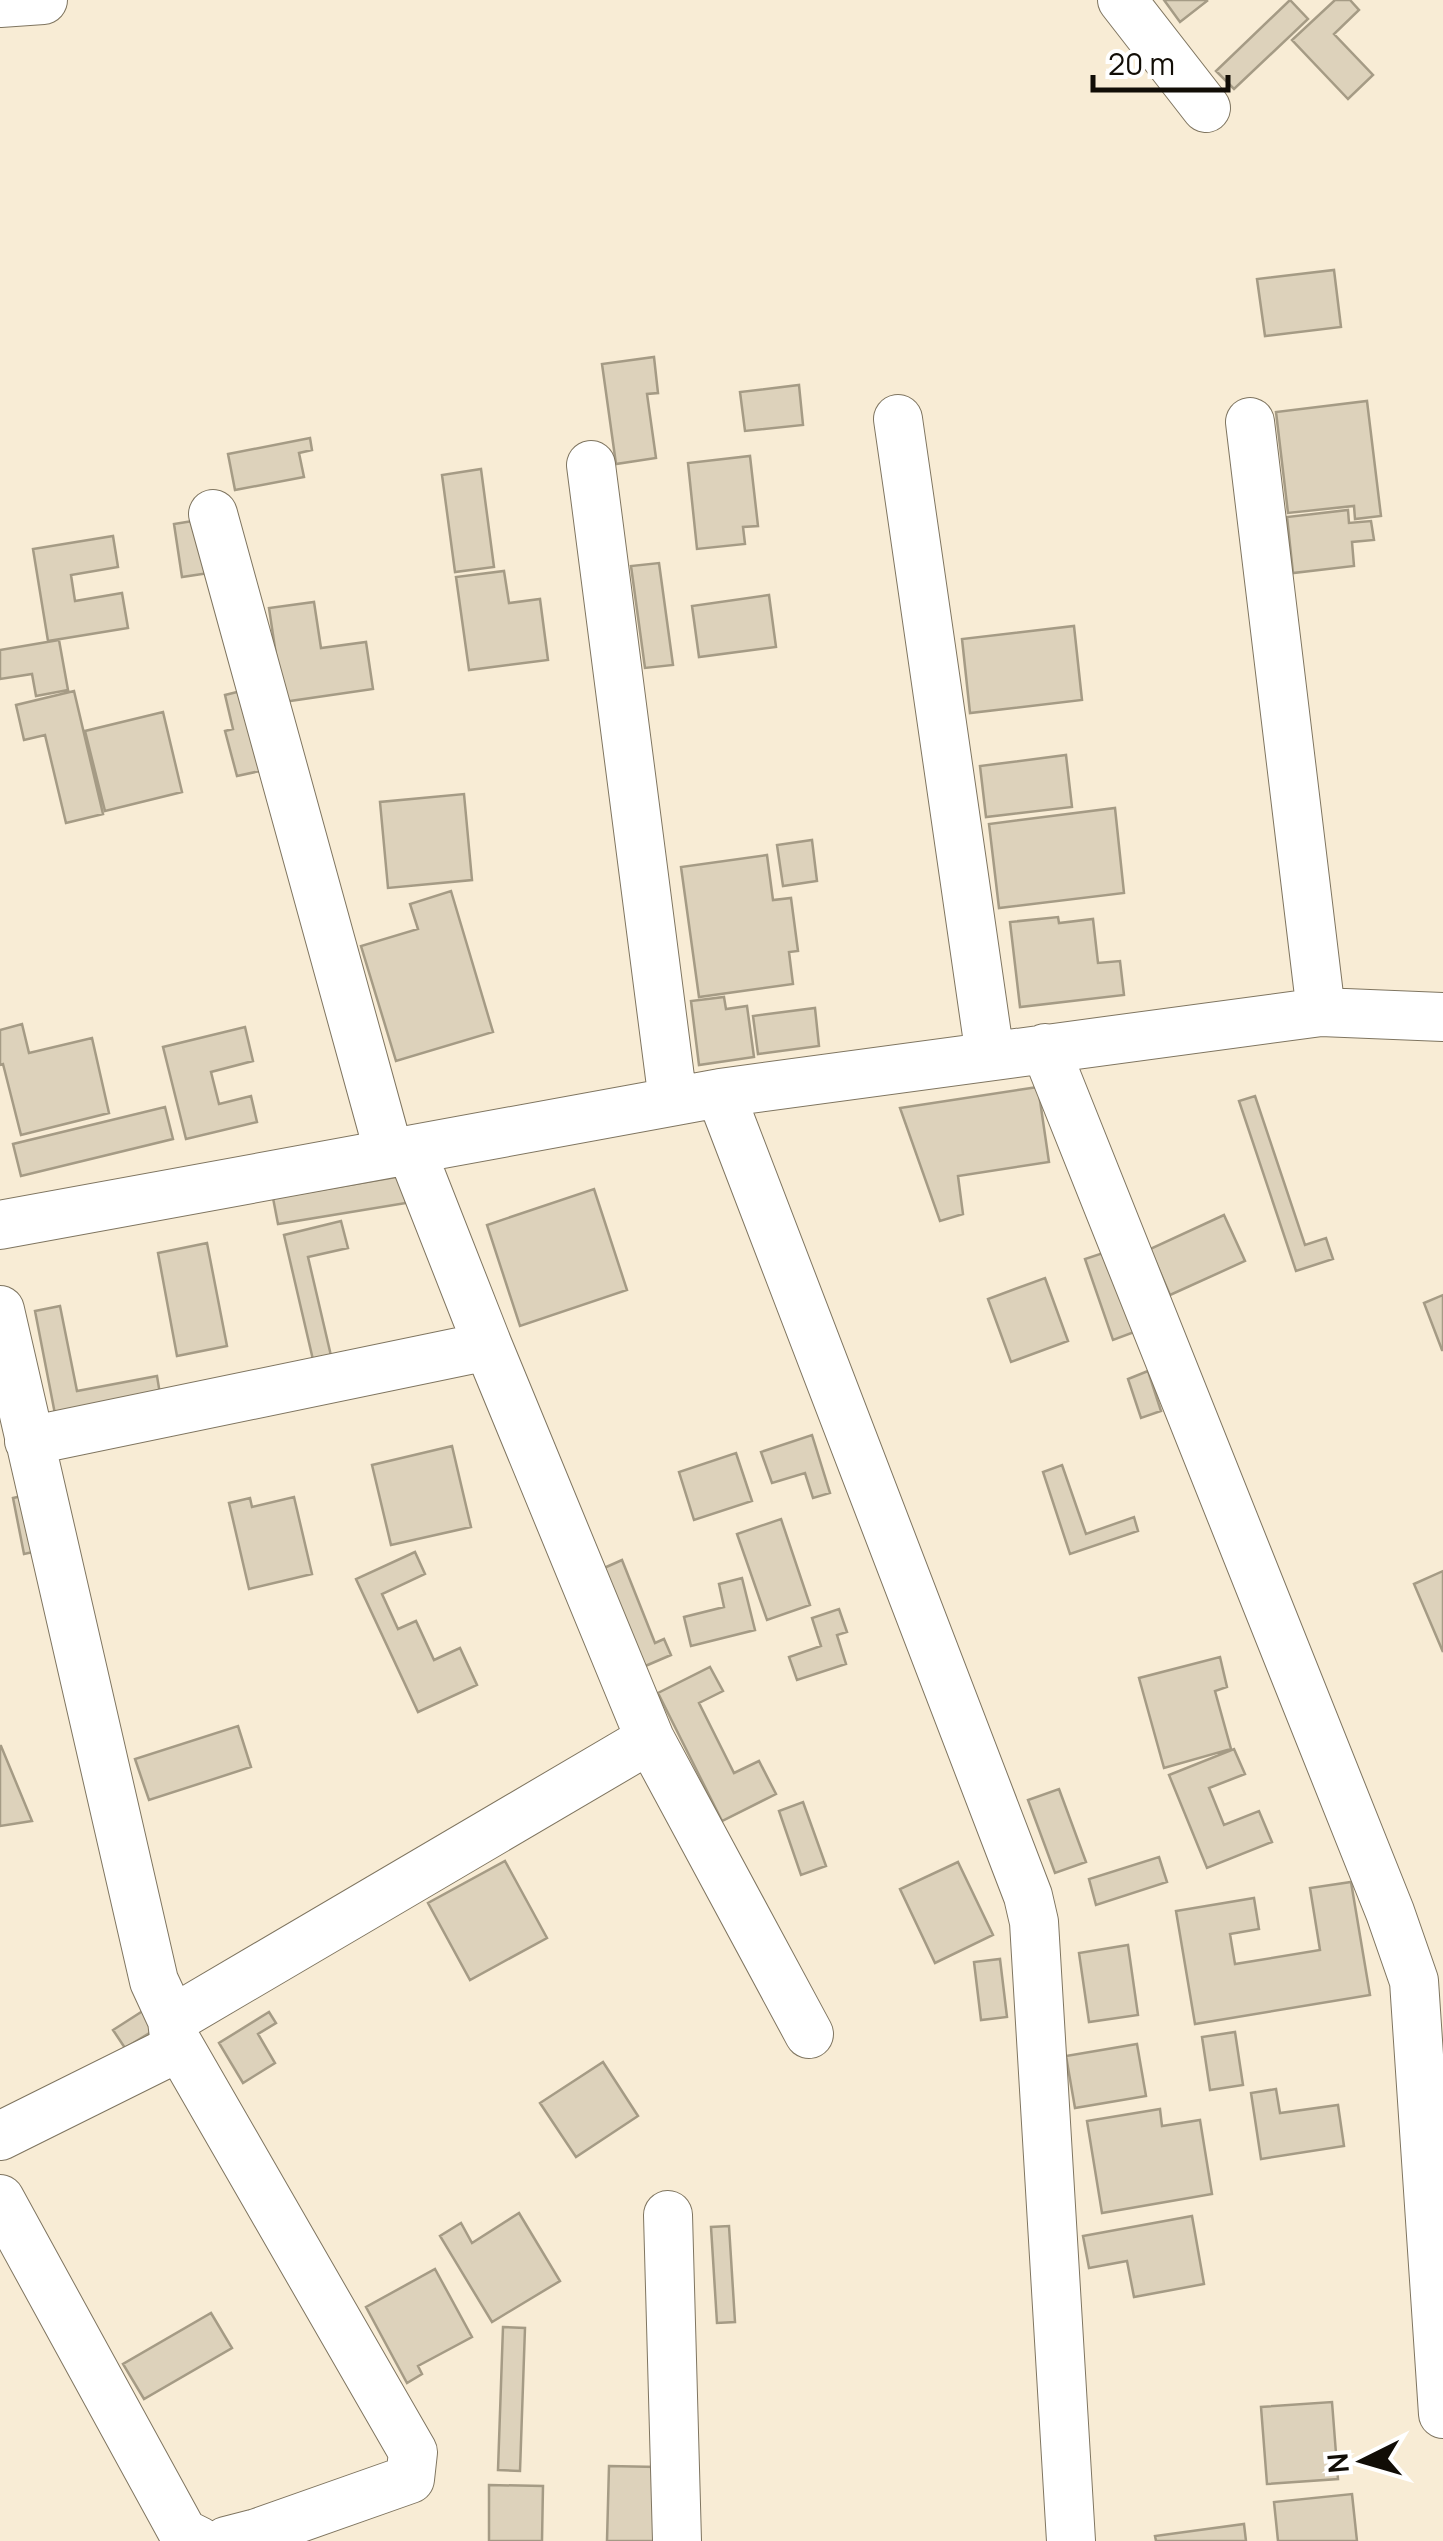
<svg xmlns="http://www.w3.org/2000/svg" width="1443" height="2541" viewBox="0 0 1443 2541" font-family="Manrope,sans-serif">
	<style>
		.building { fill: #ddd2bb; stroke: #a59b85; stroke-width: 2.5 }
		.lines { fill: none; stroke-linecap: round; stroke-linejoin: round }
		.minor-casing { stroke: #7f7560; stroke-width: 50 }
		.minor { stroke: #fff; stroke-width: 48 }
	</style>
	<rect width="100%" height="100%" fill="#f8ecd5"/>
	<!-- building -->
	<path class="building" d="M1164,0h42l1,1 -27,21z
		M1290,0l18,19 -74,70 -18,-18z
		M1335,0h15l9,10 -25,24 39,41 -25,24 -56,-59z
		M1334,270l7,57 -76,9 -8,-57z
		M654,357l4,36 -11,1 9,64 -40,6 -14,-100z
		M799,385l4,40 -58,6 -5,-39z
		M1367,401l14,115 -26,3 -1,-13 -66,7 -12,-101z
		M310,438l2,12 -13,3 5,24 -69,13 -7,-36z
		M750,456l8,70 -15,1 2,17 -48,5 -9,-86z
		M481,469l13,98 -39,5 -13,-97z
		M1348,510l1,13 22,-2 3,19 -22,2 2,24 -61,7 -6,-56z
		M199,520l10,53 -27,4 -8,-53z
		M113,536l5,31 -47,8 4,26 47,-8 6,35 -80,13 -15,-92z
		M659,563l14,102 -28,3 -14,-102z
		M504,571l5,32 31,-4 8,61 -79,10 -13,-93z
		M769,595l7,52 -77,10 -7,-51z
		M314,602l7,46 45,-6 7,47 -90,13 -14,-94z
		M1074,626l8,74 -112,13 -8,-74z
		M59,640l9,50 -32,6 -4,-22 -32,5v-29z
		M74,691l29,123 -37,9 -21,-88 -21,5 -8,-35z
		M241,691l19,80 -23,5 -12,-45 8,-2 -8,-34z
		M163,712l19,80 -77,19 -20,-80z
		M1066,755l6,52 -86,10 -6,-51z
		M464,794l8,86 -84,8 -8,-86z
		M1115,808l9,85 -125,15 -10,-84z
		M812,840l5,41 -34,5 -6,-41z
		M767,855l6,45 18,-2 7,53 -9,1 4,32 -94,13 -18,-130z
		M451,891l42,141 -97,29 -35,-115 57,-17 -8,-25z
		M1058,917l1,6 34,-4 5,44 22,-2 4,34 -104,12 -10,-85z
		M724,997l2,12 21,-3 7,51 -55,8 -8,-64z
		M815,1008l4,38 -61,8 -5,-38z
		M22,1024l7,29 63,-15 17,75 -88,22 -18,-71 -3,1v-35z
		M245,1027l8,34 -42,11 8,32 32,-8 6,26 -71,17 -23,-92z
		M1038,1087l11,75 -91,14 5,38 -23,7 -40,-113z
		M1255,1096l50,149 21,-7 7,21 -37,12 -57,-170z
		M165,1107l8,32 -152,37 -8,-32z
		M402,1176l4,27 -128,21 -5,-26z
		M594,1189l33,101 -107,36 -33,-101z
		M1224,1215l21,46 -75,34 -20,-46z
		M341,1221l7,27 -40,9 24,103 -18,4 -30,-129z
		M207,1243l20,103 -50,10 -19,-103z
		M1109,1251l28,80 -24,9 -28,-81z
		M1045,1278l23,63 -57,21 -23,-63z
		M1443,1295v55h-1l-18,-47z
		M60,1306l17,85 80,-15 3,18 -105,20 -20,-103z
		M1148,1371l13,40 -20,7 -13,-39z
		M812,1435l18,58 -17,5 -8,-25 -33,10 -11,-31z
		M452,1446l19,81 -80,18 -19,-80z
		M736,1453l16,48 -58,19 -15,-48z
		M1062,1465l24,69 48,-17 4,14 -68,23 -27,-82z
		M31,1494l11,56 -18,4 -11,-56z
		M294,1497l18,77 -63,15 -20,-86 21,-5 2,9z
		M781,1519l29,86 -43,15 -30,-86z
		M415,1552l10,22 -43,20 16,35 18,-8 18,39 26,-12 17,37 -59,27 -62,-133z
		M622,1560l33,83 9,-4 7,16 -28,12 -39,-99z
		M1443,1571v81l-29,-68z
		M742,1578l13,52 -64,16 -7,-29 40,-10 -5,-23z
		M839,1609l8,23 -10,3 9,29 -49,16 -8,-23 32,-11 -9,-28z
		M1220,1657l7,30 -12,4 16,58 -67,19 -25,-90z
		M710,1667l13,24 -24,12 35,70 25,-12 17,33 -54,27 -64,-128z
		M238,1726l13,41 -102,33 -14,-41z
		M0,1746h1l31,75 -32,5z
		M1234,1749l11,25 -36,14 15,37 35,-14 13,31 -65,26 -38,-93z
		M1059,1789l27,73 -31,11 -27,-73z
		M803,1802l23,64 -25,9 -22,-64z
		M1159,1857l8,25 -71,23 -7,-26z
		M505,1861l42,77 -77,42 -42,-77z
		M958,1862l35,73 -58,28 -35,-74z
		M1351,1882l19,113 -175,29 -19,-113 78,-13 5,31 -29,5 5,30 85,-14 -10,-62z
		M1128,1945l10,70 -49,7 -10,-69z
		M1000,1959l7,58 -26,3 -7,-58z
		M149,2007l12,19 -36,22 -12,-18z
		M269,2012l7,11 -18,11 17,29 -32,20 -24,-40z
		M1235,2032l8,53 -33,5 -8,-53z
		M1137,2044l9,52 -71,12 -9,-52z
		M603,2062l35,54 -62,41 -36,-54z
		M1276,2089l4,24 58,-8 6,41 -83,13 -10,-66z
		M1160,2109l2,17 38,-6 12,74 -110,19 -15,-92z
		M519,2213l41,68 -68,41 -52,-86 21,-13 11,20z
		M1192,2216l12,68 -70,13 -7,-36 -38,7 -6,-32z
		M729,2226l6,96 -18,1 -6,-96z
		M435,2269l37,68 -54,29 4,8 -15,9 -41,-76z
		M211,2313l21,35 -88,51 -21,-35z
		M503,2327l22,1 -5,143 -22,-1z
		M1332,2402l6,77 -71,5 -6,-77z
		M609,2466l49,1 -1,74h-50z
		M489,2485l54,1 -1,55h-53z
		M1352,2494l5,47h-79l-4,-39z
		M1244,2524l2,17h-90l-1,-5z"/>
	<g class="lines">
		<!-- minor casing -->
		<g class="minor-casing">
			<path id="minor" d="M1122,0l84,108
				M0,3l43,-3
				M898,419l92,637
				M1250,422l71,590
				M591,465l82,636
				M213,514l176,639
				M1045,1048l345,864 24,69 29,433
				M720,1093l308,803 6,26 37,619
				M411,1150l77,196 162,393 159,295
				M0,1225l720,-132 601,-81 122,5
				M0,1310l154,671 18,39 2,17 239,415 -3,27 -153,54 -31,8
				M29,1441l459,-95
				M172,2020l478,-281
				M0,2136l169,-84 5,-15
				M0,2199l183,334 16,8
				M668,2215l9,326"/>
		</g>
		<!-- minor -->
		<use href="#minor" class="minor"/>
	</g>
	<!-- north arrow -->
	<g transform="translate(1363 2461) rotate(265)" stroke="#ffffff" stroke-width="8" paint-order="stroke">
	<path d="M0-8L18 38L0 25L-18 38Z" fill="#110d06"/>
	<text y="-15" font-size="28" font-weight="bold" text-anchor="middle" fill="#110d06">N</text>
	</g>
	<!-- scale -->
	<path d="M1093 75v15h135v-15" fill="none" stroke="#110d06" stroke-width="5"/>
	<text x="1108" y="75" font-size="30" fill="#110d06" stroke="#ffffff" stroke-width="8" paint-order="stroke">20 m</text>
</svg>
